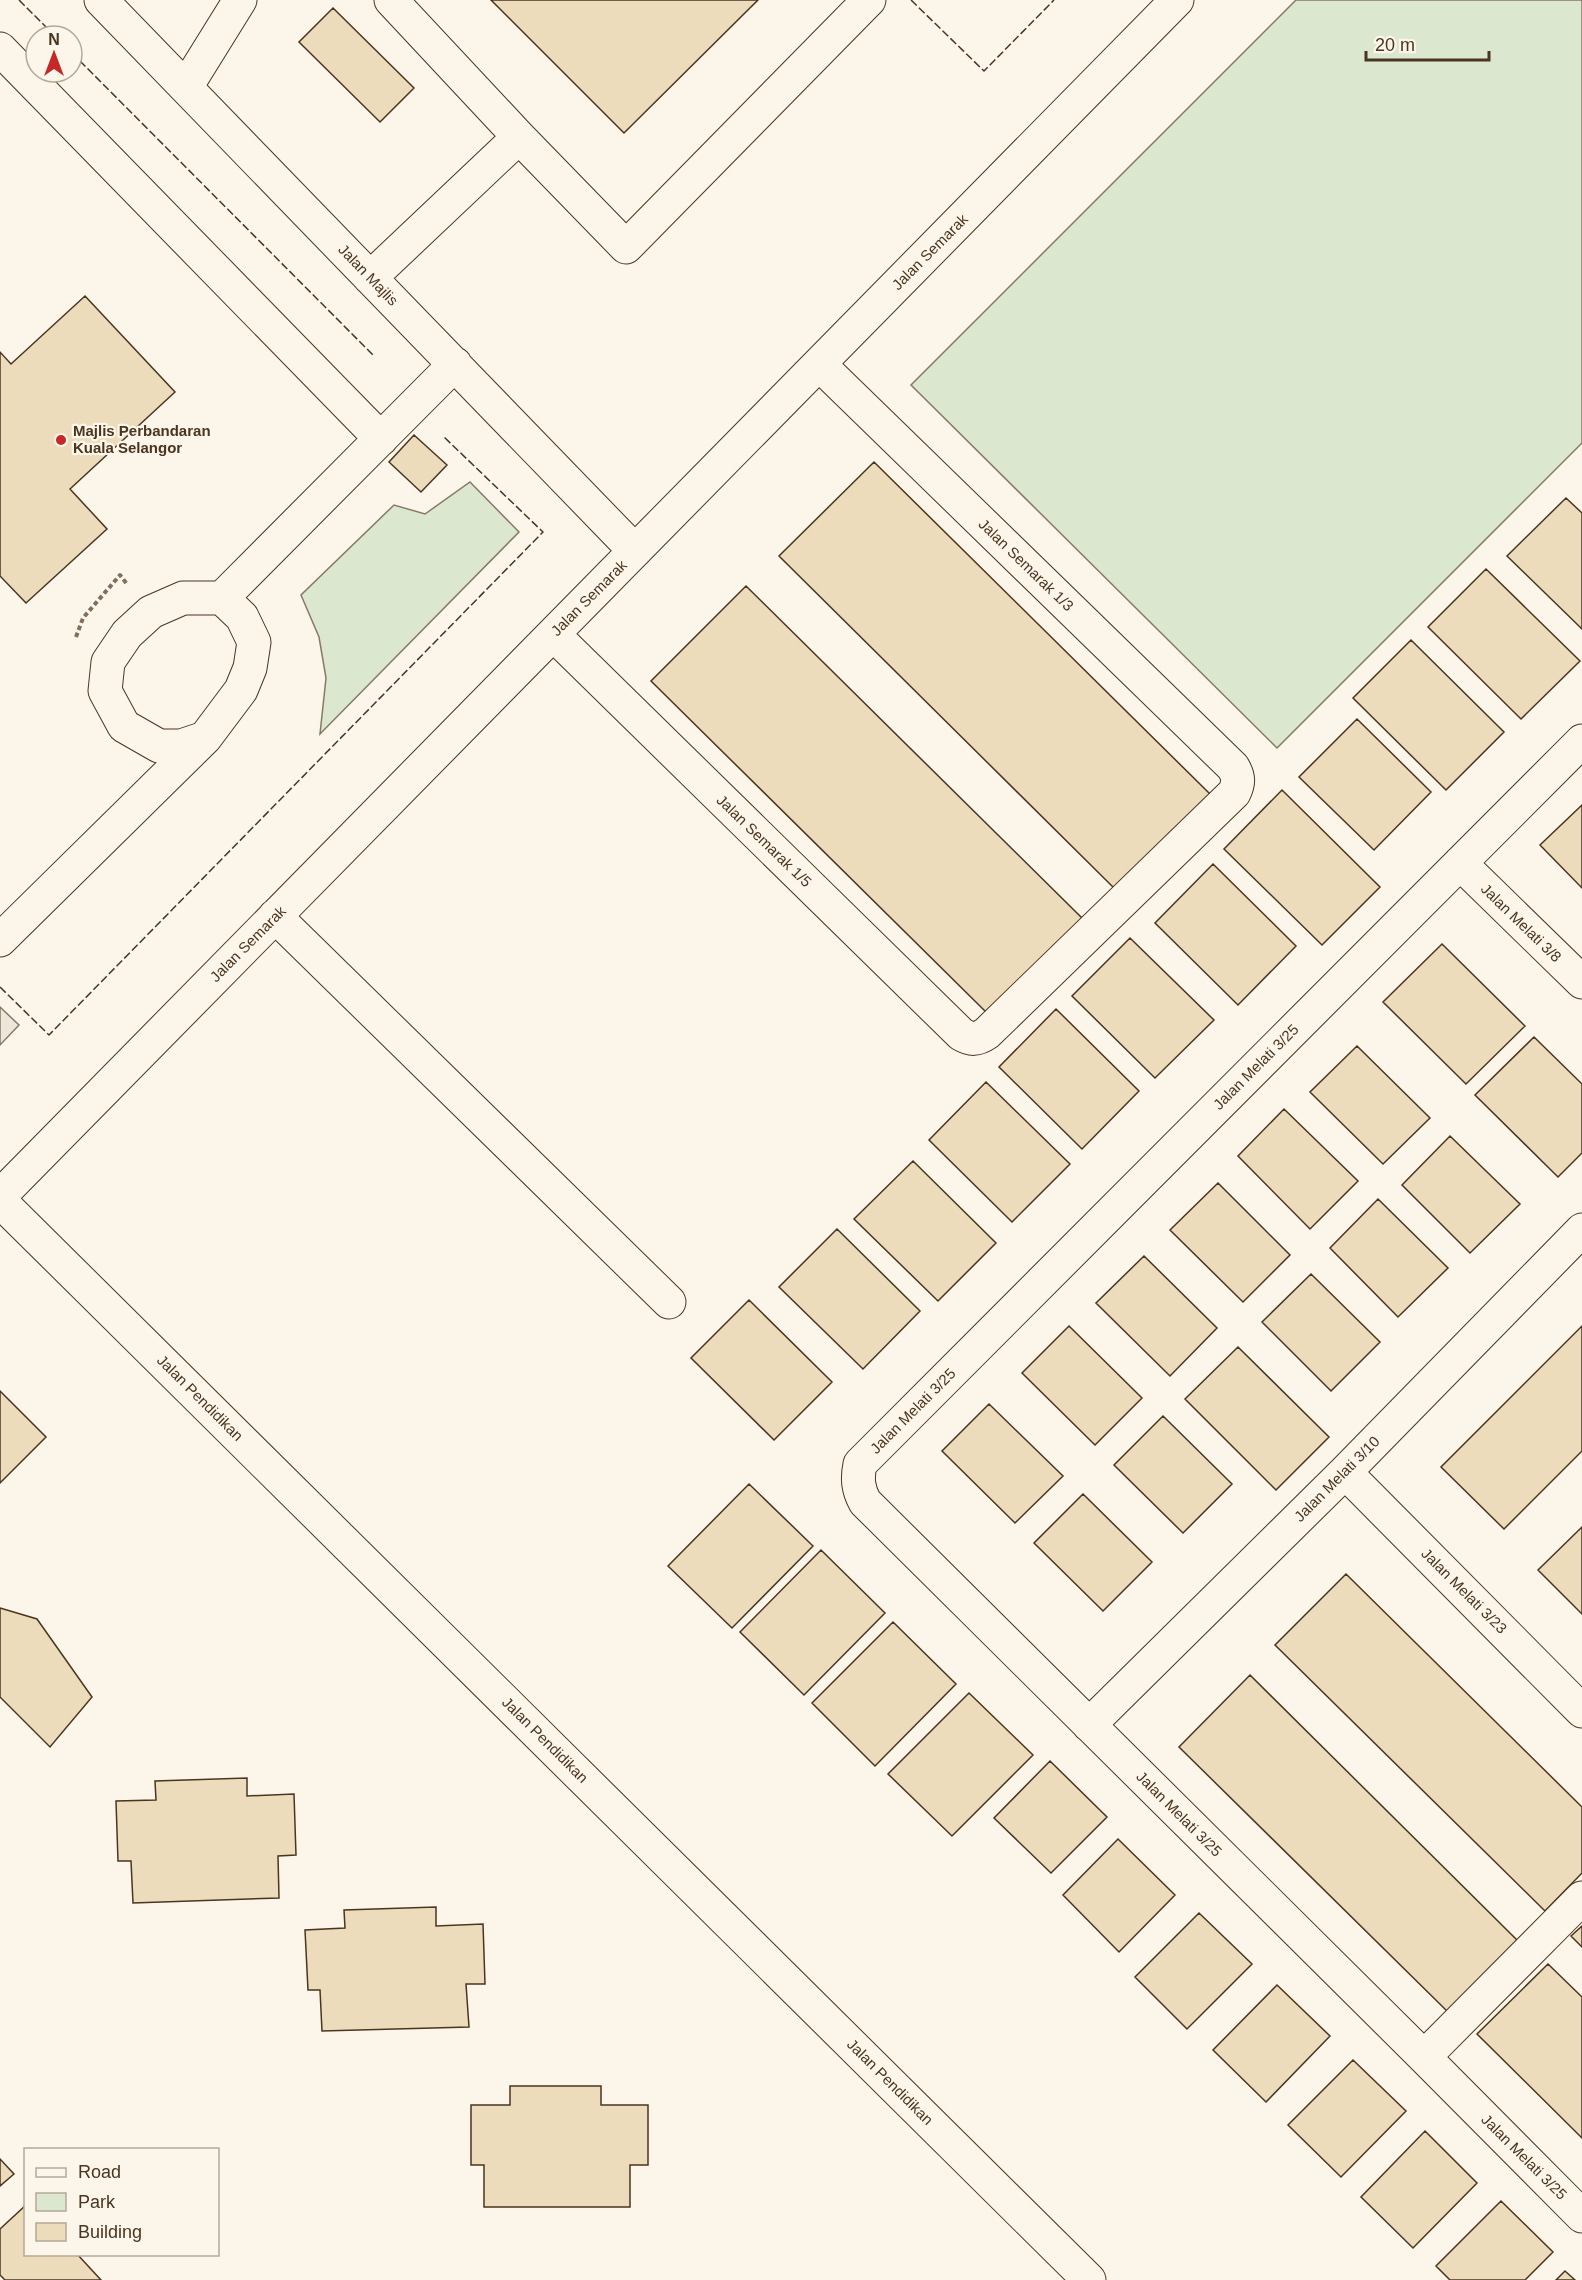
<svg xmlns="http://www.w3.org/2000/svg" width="1582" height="2280" viewBox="0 0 1582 2280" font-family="Arial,sans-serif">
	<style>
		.green { fill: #dce7d0; stroke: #887966; stroke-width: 1.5 }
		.parking { fill: #ede7d9; stroke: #887966; stroke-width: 1.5 }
		.building { fill: #ecdcbc; stroke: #4a3520; stroke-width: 1.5 }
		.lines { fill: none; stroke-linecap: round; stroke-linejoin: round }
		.minor-casing { stroke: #4a3520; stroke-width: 35 }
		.path { stroke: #7f6f5c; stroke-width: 4; stroke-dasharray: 4.5 3; stroke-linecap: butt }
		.minor { stroke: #fbf6e9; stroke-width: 33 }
		.fence { stroke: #4a3520; stroke-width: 1.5; stroke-dasharray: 8 3; stroke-linecap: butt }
		.poi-dot { fill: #c62828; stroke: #fbf6e9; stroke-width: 2 }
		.labels { text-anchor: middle; stroke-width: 4.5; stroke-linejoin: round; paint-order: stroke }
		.street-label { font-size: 15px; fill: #4a3520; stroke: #fbf6e9 }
		.poi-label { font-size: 15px; font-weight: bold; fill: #4a3520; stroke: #fbf6e9; text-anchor: start }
	</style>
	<rect width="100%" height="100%" fill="#fbf6e9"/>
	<!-- green -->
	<path class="green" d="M1296,0h286v443l-305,305 -366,-363z
		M470,482l49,50 -199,202 6,-56 -7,-41 -18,-42 93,-90 31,9z"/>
	<!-- parking -->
	<path class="parking" d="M0,1007l19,18 -19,20z"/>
	<!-- building -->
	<path class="building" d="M491,0h267l-134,133z
		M333,8l81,80 -34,34 -81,-80z
		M85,296l90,96 -105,97 37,40 -81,74 -26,-27v-224l11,12z
		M414,435l33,30 -26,27 -32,-30z
		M874,462l336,332 -95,95 -336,-333z
		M1566,498l16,15v116l-75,-73z
		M1486,569l94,92 -59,58 -93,-92z
		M746,586l336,332 -95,95 -336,-332z
		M1411,640l93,92 -58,58 -93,-92z
		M1357,719l74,73 -57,58 -75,-73z
		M1282,790l98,97 -58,58 -98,-96z
		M1582,805v83l-42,-43z
		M1213,864l83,82 -58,59 -83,-82z
		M1130,938l84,82 -59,58 -83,-82z
		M1442,944l83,82 -59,58 -83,-82z
		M1056,1009l83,82 -57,58 -83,-82z
		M1534,1037l48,47v69l-24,24 -83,-82z
		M1357,1046l73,72 -47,46 -73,-72z
		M986,1082l84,82 -58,58 -83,-82z
		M1284,1109l74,72 -48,48 -72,-73z
		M1450,1136l70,68 -50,49 -68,-68z
		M913,1161l83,82 -58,58 -84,-82z
		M1218,1183l72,72 -47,47 -73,-72z
		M1378,1199l70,69 -50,49 -68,-69z
		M837,1229l83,82 -57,58 -84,-82z
		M1144,1256l73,72 -47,48 -74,-73z
		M1311,1274l69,68 -49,49 -69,-69z
		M749,1300l83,82 -58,58 -83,-82z
		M1069,1326l73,72 -47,47 -73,-72z
		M1582,1326v125l-78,78 -63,-62z
		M1238,1347l91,90 -53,53 -91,-91z
		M0,1391l46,46 -46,46z
		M989,1404l74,72 -48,47 -73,-72z
		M1163,1416l69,68 -49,49 -69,-68z
		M749,1484l64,62 -81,82 -64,-62z
		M1083,1494l69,68 -49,49 -69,-68z
		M1582,1527v87l-44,-44z
		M821,1550l64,63 -81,82 -64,-63z
		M1346,1574l236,233v66l-37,38 -270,-266z
		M0,1608l37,11 55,78 -42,50 -50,-50z
		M893,1622l63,62 -81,82 -63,-63z
		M1250,1675l269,267 -71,70 -269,-265z
		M969,1693l64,62 -81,81 -64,-62z
		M1050,1761l57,56 -56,56 -57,-55z
		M247,1778v18l47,-2 2,61 -18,1 1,42 -146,5 -2,-42h-13l-2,-60 40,-1 -1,-19z
		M1118,1839l57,56 -56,57 -56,-57z
		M436,1907v19l47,-2 2,60h-19l3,43 -147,4 -2,-41h-12l-3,-60 40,-2 -1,-18z
		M1199,1913l53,51 -65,65 -52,-52z
		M1582,1926v21l-11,-11z
		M1548,1964l34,33v141l-105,-104z
		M1277,1985l53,51 -64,66 -53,-52z
		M1353,2060l53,51 -65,66 -53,-52z
		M510,2086h91v19h47v60h-18v42h-146v-42h-13v-60h39z
		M1425,2131l52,52 -64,65 -52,-51z
		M0,2159l14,15 -14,12z
		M1501,2201l52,51 -28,28h-75l-14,-14z
		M26,2205v49h51l24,26h-96l-5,-5v-46z
		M1565,2271l10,9h-19z"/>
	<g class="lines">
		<!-- minor casing -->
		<g class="minor-casing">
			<path id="minor" d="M101,0l534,551
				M391,0l128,137 107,110 243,-247
				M0,49l381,390
				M186,87l54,-87
				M370,278l149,-141
				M222,598l233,-234
				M553,634l408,400c10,6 16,6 26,-1l247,-240c5,-10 5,-16 -1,-26l-414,-403
				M1582,741l-722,723c-3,15 -2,25 5,38l559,555 158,159
				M1460,863l122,119
				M275,916l394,386
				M0,940l205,-202 36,-48 9,-22 4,-26 -12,-25 -20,-19h-39l-32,14 -24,22 -19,28 -3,29 19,35 35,20h22l24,-8
				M0,1196l1177,-1196
				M0,1201l1089,1079
				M1345,1472l237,239
				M1089,1725l256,-253 237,-242
				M1424,2057l158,-159"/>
		</g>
		<!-- path -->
		<path class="path" d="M76,637l7,-19 37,-43 7,9"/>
		<!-- minor -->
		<use href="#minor" class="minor"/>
		<!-- fence -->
		<path class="fence" d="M19,0l36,36
			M911,0l73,71 70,-71
			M72,53l301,302
			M0,987l49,48 494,-503 -99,-95"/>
	</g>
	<!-- markers -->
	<circle class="poi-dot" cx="61" cy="440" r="6"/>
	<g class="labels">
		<!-- street labels -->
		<g class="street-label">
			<text transform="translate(930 252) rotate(-45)" y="5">Jalan Semarak</text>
			<text transform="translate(368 275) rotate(46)" y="5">Jalan Majlis</text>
			<text transform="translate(1026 565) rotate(44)" y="5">Jalan Semarak 1/3</text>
			<text transform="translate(589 598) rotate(-45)" y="5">Jalan Semarak</text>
			<text transform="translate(764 841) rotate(44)" y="5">Jalan Semarak 1/5</text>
			<text transform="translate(1521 923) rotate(44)" y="5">Jalan Melati 3/8</text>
			<text transform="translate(248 944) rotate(-45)" y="5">Jalan Semarak</text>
			<text transform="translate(1256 1067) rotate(-45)" y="5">Jalan Melati 3/25</text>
			<text transform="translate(200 1398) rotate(45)" y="5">Jalan Pendidikan</text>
			<text transform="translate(913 1411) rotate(-45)" y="5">Jalan Melati 3/25</text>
			<text transform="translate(1337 1479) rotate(-45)" y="5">Jalan Melati 3/10</text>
			<text transform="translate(1464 1591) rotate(45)" y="5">Jalan Melati 3/23</text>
			<text transform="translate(545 1740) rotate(45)" y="5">Jalan Pendidikan</text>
			<text transform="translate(1179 1814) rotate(45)" y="5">Jalan Melati 3/25</text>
			<text transform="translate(890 2082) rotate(45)" y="5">Jalan Pendidikan</text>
			<text transform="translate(1524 2157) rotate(45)" y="5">Jalan Melati 3/25</text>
		</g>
		<!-- poi labels -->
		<g class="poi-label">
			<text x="73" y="436">Majlis Perbandaran<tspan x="73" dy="17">Kuala Selangor</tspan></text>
		</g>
	</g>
	<!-- legend -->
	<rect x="24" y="2148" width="195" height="108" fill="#fbf6e9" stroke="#b4a999" stroke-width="1.5"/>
	<rect x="36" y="2168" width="30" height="9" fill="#fbf6e9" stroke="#b4a999" stroke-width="1.5"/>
	<text x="78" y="2178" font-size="18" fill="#4a3520">Road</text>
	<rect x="36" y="2193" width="30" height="18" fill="#dce7d0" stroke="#b4a999" stroke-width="1.5"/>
	<text x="78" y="2208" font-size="18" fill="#4a3520">Park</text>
	<rect x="36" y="2223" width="30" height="18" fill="#ecdcbc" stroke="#b4a999" stroke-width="1.5"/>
	<text x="78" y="2238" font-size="18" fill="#4a3520">Building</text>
	<!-- north arrow -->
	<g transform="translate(54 54)"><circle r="28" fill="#fbf6e9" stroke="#b4a999" stroke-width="1.5"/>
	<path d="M0-4.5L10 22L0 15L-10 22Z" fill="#c62828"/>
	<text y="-9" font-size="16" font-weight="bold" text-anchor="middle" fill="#4a3520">N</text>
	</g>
	<!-- scale -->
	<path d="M1366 51v9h123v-9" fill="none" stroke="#4a3520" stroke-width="3"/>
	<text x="1375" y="51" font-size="18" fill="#4a3520" stroke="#fbf6e9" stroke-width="4.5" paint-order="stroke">20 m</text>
</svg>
